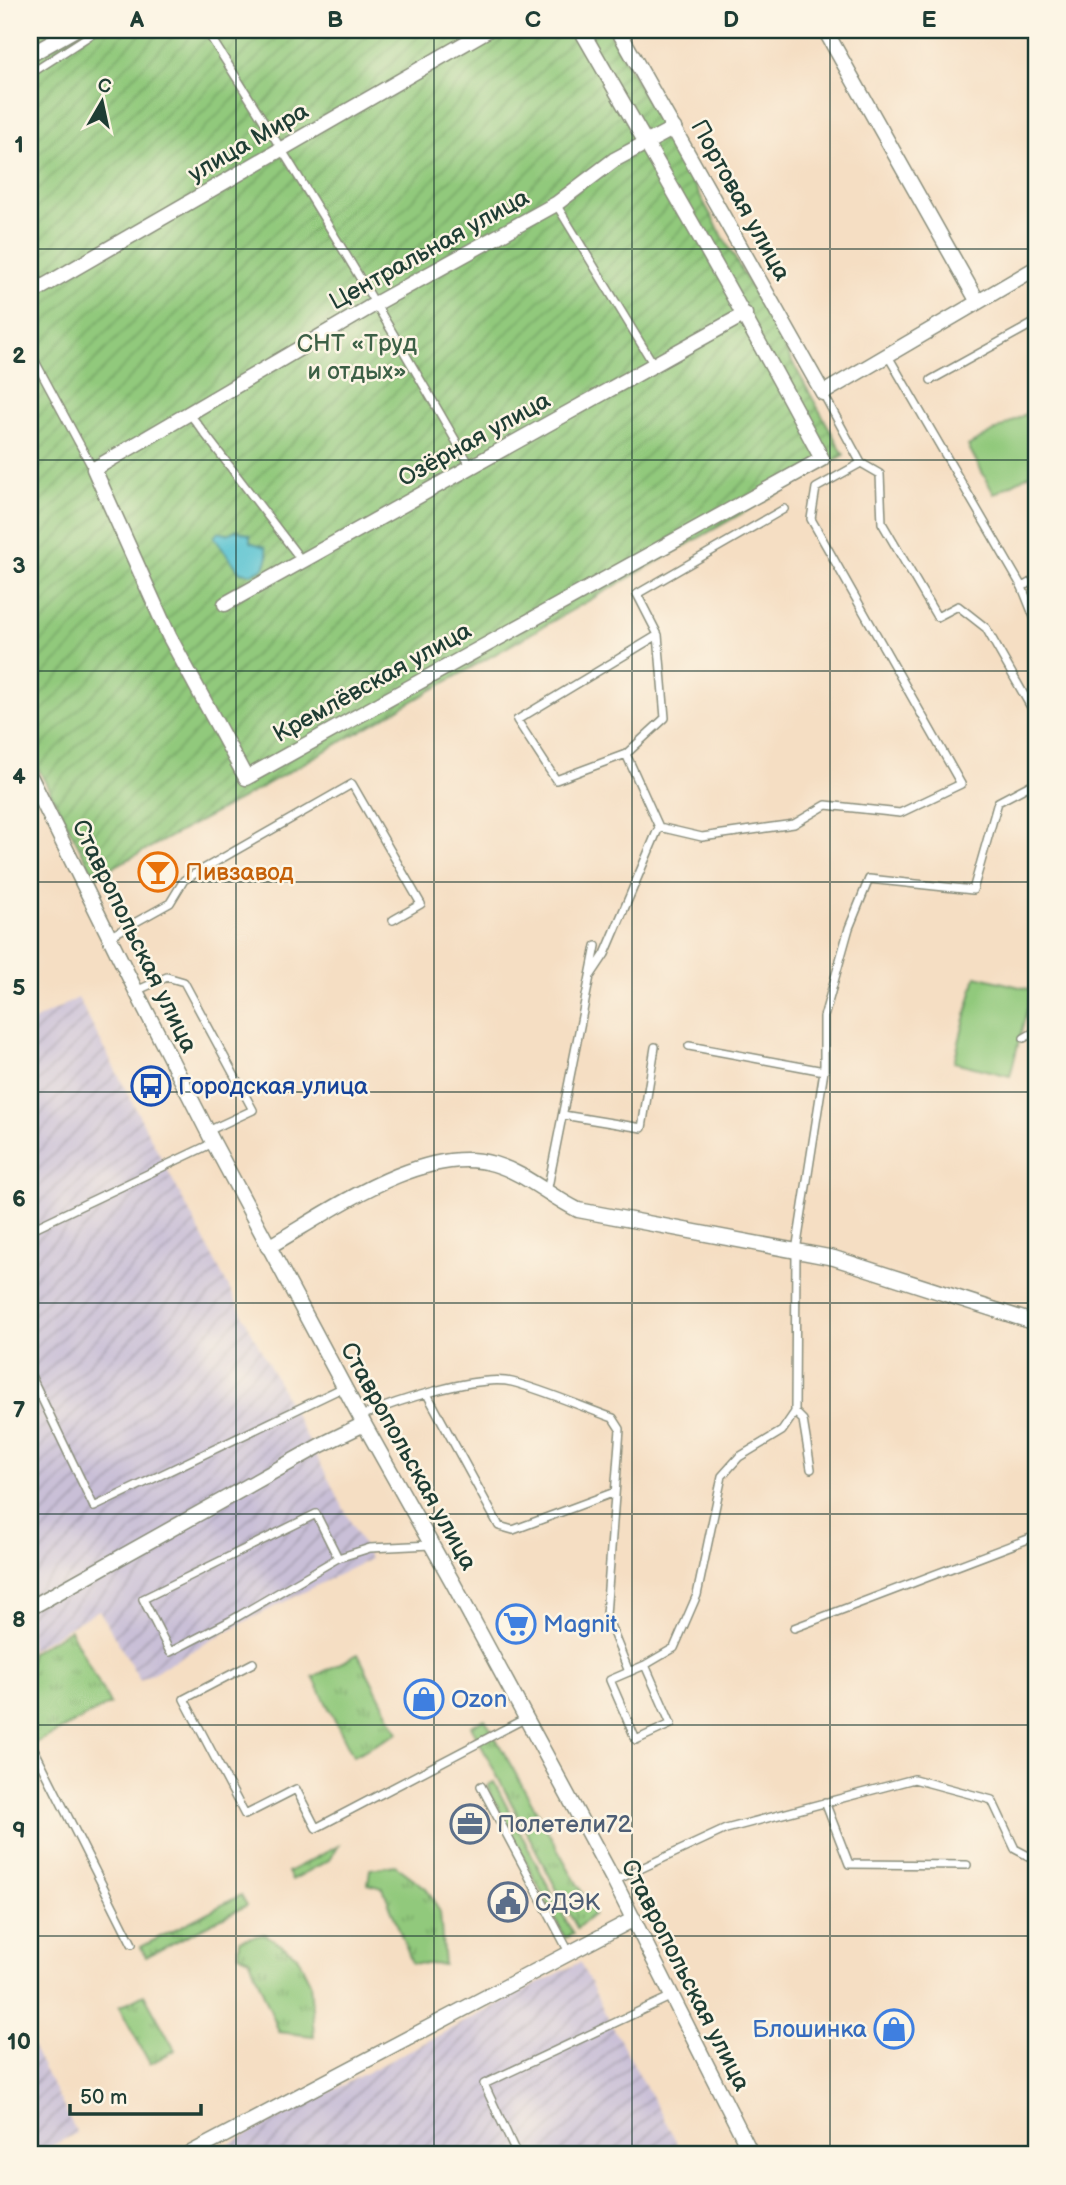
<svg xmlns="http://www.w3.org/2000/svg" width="1066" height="2185" viewBox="0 0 1066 2185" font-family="'Balsamiq Sans',sans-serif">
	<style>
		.industrial { fill: url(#industrial-furrows) }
		.grass { fill: url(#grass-tufts); stroke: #588358; stroke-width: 2 }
		.garden { fill: url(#garden-furrows); stroke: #588358; stroke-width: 2 }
		.pitch { fill: #91c97c; stroke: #588358; stroke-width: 2 }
		.water { fill: #58c3d2; stroke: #3c8083; stroke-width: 2 }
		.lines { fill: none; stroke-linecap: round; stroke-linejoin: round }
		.lane-casing { stroke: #8a8e7c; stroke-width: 10 }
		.street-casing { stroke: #8a8e7c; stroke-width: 17 }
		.lane { stroke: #fff; stroke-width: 7 }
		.street { stroke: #fff; stroke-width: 14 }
		.grid { fill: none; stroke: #1f3d34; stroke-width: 2; stroke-opacity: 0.55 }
		.labels { text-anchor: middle; stroke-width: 5; stroke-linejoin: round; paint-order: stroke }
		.street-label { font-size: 24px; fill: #1f3d34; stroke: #fcf5e5 }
		.park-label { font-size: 24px; fill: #3c6046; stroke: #fcf5e5 }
		.food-label { font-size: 24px; fill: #c56008; stroke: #fcf5e5; text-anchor: start }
		.transit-label { font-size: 24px; fill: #164399; stroke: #fcf5e5; text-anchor: start }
		.shop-label { font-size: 24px; fill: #366cbe; stroke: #fcf5e5; text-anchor: start }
		.service-label { font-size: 24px; fill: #4e5e75; stroke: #fcf5e5; text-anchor: start }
		.neatline { fill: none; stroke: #1f3d34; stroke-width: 2.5 }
		.grid-label { font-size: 23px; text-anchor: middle; font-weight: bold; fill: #1f3d34 }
	</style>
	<defs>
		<pattern id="industrial-furrows" width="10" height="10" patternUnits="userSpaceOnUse" patternTransform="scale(1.75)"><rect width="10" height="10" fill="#c9bfd7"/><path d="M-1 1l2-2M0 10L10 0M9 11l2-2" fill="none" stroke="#a39caf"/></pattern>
		<pattern id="grass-tufts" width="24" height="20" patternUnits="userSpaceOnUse" patternTransform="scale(1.75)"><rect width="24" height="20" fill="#91c97c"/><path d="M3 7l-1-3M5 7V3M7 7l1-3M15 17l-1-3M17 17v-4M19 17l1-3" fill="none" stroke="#76a466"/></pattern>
		<pattern id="garden-furrows" width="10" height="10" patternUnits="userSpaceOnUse" patternTransform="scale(1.75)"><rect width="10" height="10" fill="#91c97c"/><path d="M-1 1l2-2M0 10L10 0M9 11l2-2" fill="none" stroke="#76a466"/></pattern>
	</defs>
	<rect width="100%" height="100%" fill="#fcf5e5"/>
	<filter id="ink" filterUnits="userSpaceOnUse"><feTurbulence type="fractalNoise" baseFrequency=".0143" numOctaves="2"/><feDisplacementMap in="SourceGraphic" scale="14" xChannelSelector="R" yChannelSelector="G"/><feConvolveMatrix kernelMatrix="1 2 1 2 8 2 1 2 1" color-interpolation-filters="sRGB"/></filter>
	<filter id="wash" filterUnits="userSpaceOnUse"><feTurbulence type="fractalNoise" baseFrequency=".00686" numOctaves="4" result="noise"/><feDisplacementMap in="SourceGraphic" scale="28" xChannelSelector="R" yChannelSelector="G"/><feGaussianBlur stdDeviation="1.57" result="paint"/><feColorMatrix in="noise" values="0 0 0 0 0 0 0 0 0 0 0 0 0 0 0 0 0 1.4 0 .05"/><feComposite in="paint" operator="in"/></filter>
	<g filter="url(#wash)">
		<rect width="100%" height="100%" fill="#f5dec3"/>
		<!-- industrial -->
		<path class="industrial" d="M78,998l292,561 -130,65 -100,56 -41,-70 -69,40v-627z
			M580,1962l24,49 80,144h-476z
			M30,2042l47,91 -43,22h-4z"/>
		<!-- grass -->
		<path class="grass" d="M70,1630l40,74 -74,39 -6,-2v-88z
			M358,1654l40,79 -45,23 -40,-79z
			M485,1719l109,195 -17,14 -106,-202z
			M494,1782l79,152 -8,4 -78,-152z
			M338,1846l-9,14 -37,20 -4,-8z
			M395,1865l31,23 14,24 4,53 -32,-2 -29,-75 -15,-4 2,-15z
			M241,1895l6,10 -101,52 -5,-10z
			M265,1934l32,22 13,26 4,54 -35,-4 -29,-72 -11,-6 1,-14z
			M144,1994l31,56 -25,14 -31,-57z"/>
		<!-- garden -->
		<path class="garden" d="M30,30h578l236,425 -605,345 -144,77 -65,-124z"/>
		<!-- pitch -->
		<path class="pitch" d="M1036,408v63l-42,23 -26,-48z
			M976,976l56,14 -22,86 -56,-14z"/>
		<!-- water -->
		<path class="water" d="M236,530l14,5v7l15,5 3,10 -4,11 -12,6 -12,-2 -26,-35 4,-5 9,2z"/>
	</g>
	<g filter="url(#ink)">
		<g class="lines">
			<!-- lane casing -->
			<g class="lane-casing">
				<path id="lane" d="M206,30c92,143 180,289 265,437
					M30,74l68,-44
					M556,204l98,161
					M30,352l63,117
					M888,356l134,231 14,35
					M931,380l105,-58
					M189,413l113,148
					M861,463l19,11 2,49 55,94 21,-11 28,22 50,88
					M1022,587l14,-8
					M626,754l-70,26 -39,-60 141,-85
					M659,827l43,10 92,-13 32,-19 74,8 61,-29 -150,-265 5,-31 45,-25 -38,-70
					M109,937l61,-34 14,-23 168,-96 69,120 -28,16
					M591,975l14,-21 54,-127 -33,-73 39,-36 -7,-83 -21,-41 147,-85
					M136,991l31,-14 17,5 69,128 -45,21
					M1024,1038l12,-7
					M689,1046l135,25
					M563,1115l79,13 13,-81
					M547,1192l49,-246
					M30,1230l183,-87
					M31,1376l63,131 250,-120
					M427,1394l72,132 14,4 102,-38
					M795,1412l8,8 8,49
					M361,1416c33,-14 116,-42 151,-34 32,8 70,25 101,36l7,11 -14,186 23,57
					M338,1558l-22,-44 -173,85 27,53 60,-31 108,-63 32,-10 61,-3
					M794,1628l242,-92
					M253,1663l-69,36 61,116 51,-26 20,39 210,-110
					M645,1665l29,-17 23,-53 25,-119 17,-19 43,-26 13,-19 1,-161 28,-180v-54l25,-89 20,-49 104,11 25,-88 38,-20
					M645,1665l26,59 -35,16 -26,-60z
					M30,1748l4,1 98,195
					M481,1786l88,166
					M825,1802l24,62 118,1
					M614,1881l112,-52 188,-50 78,21 23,49 21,11
					M517,2155l-33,-71 188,-88"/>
			</g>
			<!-- street casing -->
			<g class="street-casing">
				<path id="street" d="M581,30c82,142 164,284 241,429l-576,319 -77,-142 -75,-167 283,-166 179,-99 58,-44 60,-32
					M618,30l205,363 213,-125
					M825,30l153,272
					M1029,30l7,12
					M30,55l44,-25
					M30,294l458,-264
					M225,604l520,-290
					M30,776l106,215 77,151 151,282 89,159 161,298 138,274
					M268,1247c60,-34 156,-105 226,-83 31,9 55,32 84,46l256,48 202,65
					M30,1608l291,-163 43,-21
					M187,2155l447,-236"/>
			</g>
			<!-- lane -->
			<use href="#lane" class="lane"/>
			<!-- street -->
			<use href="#street" class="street"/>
		</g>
	</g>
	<!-- grid -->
	<path class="grid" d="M236,30v2125M434,30v2125M632,30v2125M830,30v2125M30,249h1006M30,460h1006M30,671h1006M30,882h1006M30,1092h1006M30,1303h1006M30,1514h1006M30,1725h1006M30,1936h1006"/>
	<!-- icons -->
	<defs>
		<g id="bar-ring" transform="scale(2.0125)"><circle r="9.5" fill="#fcf5e5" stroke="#e8710a" stroke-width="1.5"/><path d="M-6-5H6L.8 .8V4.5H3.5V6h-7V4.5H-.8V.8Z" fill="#e8710a"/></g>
		<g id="bus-ring" transform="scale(2.0125)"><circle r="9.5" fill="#fcf5e5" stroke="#1a4fb4" stroke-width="1.5"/><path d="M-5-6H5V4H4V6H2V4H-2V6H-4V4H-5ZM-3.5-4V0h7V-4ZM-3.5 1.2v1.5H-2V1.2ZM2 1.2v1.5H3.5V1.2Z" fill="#1a4fb4"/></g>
		<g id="supermarket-ring" transform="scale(2.0125)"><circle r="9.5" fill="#fcf5e5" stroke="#3f7fe0" stroke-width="1.5"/><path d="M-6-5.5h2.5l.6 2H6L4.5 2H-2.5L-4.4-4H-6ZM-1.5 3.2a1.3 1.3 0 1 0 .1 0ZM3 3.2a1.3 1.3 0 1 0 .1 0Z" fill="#3f7fe0"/></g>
		<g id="shop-ring" transform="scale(2.0125)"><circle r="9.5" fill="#fcf5e5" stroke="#3f7fe0" stroke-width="1.5"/><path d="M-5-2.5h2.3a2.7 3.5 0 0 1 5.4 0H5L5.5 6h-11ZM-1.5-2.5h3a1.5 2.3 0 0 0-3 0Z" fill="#3f7fe0"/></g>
		<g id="office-ring" transform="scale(2.0125)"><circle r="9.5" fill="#fcf5e5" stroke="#5c6f8a" stroke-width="1.5"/><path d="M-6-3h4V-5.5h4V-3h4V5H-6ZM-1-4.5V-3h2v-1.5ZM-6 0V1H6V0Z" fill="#5c6f8a"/></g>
		<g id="civic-ring" transform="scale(2.0125)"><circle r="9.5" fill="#fcf5e5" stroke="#5c6f8a" stroke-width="1.5"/><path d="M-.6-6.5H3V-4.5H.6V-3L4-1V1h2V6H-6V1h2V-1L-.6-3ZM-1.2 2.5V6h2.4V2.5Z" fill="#5c6f8a"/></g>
	</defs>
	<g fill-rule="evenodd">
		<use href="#bar-ring" x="158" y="872"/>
		<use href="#bus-ring" x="151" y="1086"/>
		<use href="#supermarket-ring" x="516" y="1624"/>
		<use href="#shop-ring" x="424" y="1699"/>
		<use href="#office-ring" x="470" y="1824"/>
		<use href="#civic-ring" x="508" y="1902"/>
		<use href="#shop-ring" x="894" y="2029"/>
	</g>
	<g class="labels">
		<!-- street labels -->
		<g class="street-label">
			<text transform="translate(248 142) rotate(-30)" y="8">улица Мира</text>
			<text transform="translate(741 200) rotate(61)" y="8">Портовая улица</text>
			<text transform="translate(429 249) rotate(-29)" y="8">Центральная улица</text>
			<text transform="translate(474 439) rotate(-29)" y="8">Озёрная улица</text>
			<text transform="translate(372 682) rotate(-29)" y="8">Кремлёвская улица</text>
			<text transform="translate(135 936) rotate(64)" y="8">Ставропольская улица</text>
			<text transform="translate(409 1456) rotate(61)" y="8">Ставропольская улица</text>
			<text transform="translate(686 1975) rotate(63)" y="8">Ставропольская улица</text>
		</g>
		<!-- park labels -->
		<g class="park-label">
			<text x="357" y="351">СНТ «Труд<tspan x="357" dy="28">и отдых»</tspan></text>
		</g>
		<!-- food labels -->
		<g class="food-label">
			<text x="185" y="880">Пивзавод</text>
		</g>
		<!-- transit labels -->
		<g class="transit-label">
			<text x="178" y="1094">Городская улица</text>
		</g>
		<!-- shop labels -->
		<g class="shop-label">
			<text x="543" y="1632">Magnit</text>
			<text x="451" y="1707">Ozon</text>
			<text x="867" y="2037" text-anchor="end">Блошинка</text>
		</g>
		<!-- service labels -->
		<g class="service-label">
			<text x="497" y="1832">Полетели72</text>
			<text x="535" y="1910">СДЭК</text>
		</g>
	</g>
	<!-- margin -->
	<rect width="1066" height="2185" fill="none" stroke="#fcf5e5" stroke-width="77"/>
	<!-- north arrow -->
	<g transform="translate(102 102) rotate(9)" stroke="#fcf5e5" stroke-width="5" paint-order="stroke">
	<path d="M0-5L12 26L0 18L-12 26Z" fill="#1f3d34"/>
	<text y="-10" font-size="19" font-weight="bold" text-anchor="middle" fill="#1f3d34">С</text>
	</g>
	<!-- scale -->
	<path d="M70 2104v10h131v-10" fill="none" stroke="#1f3d34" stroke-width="3.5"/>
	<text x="80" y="2104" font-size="21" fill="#1f3d34" stroke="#fcf5e5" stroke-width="5" paint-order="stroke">50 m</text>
	<rect x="38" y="38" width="990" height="2108" class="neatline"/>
	<g class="grid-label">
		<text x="137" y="27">A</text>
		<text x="335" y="27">B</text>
		<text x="533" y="27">C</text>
		<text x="731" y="27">D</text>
		<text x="929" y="27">E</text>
		<text x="19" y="152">1</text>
		<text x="19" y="363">2</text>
		<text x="19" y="573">3</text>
		<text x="19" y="784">4</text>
		<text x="19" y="995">5</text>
		<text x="19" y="1206">6</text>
		<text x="19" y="1417">7</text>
		<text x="19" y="1627">8</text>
		<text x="19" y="1838">9</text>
		<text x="19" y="2049">10</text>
	</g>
</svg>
